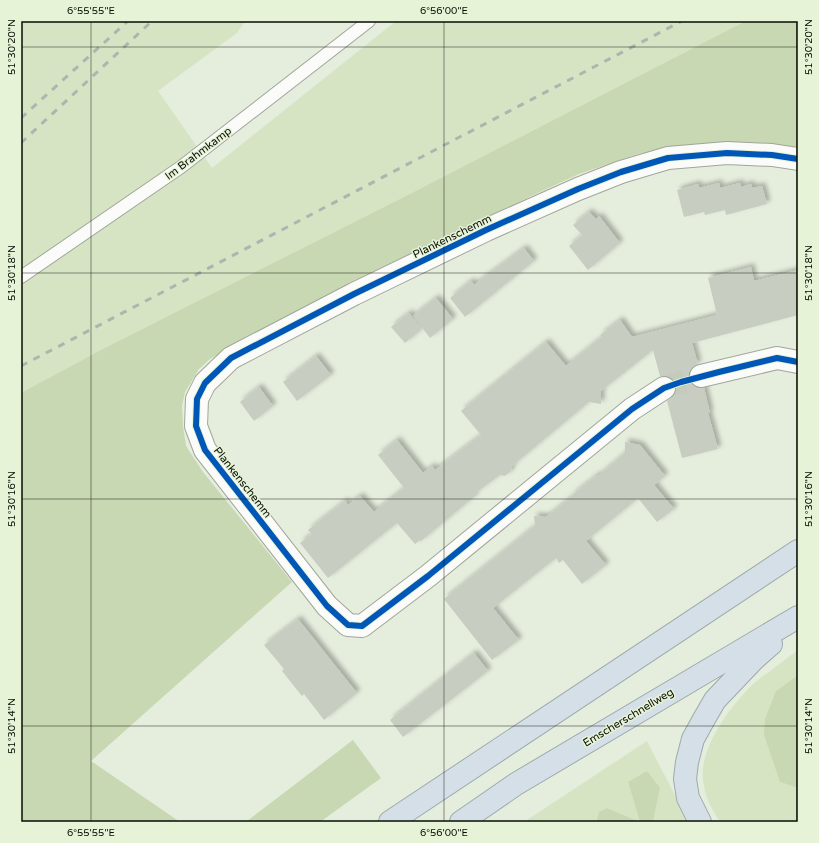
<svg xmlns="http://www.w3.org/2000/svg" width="819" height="843" viewBox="0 0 819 843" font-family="'Varela Round',sans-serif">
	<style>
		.green { fill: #d6e4c4 }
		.forest { fill: #c7d8b2 }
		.building { fill: #c7cec1; filter: url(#shadow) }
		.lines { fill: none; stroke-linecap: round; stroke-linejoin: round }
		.minor-tunnel { stroke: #c4cbbd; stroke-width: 22; stroke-dasharray: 22 11; stroke-linecap: butt }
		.service-casing { stroke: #a0a69a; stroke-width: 14 }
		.minor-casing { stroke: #a0a69a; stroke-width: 24 }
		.motorway-casing { stroke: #9caaac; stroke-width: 24 }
		.service { stroke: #fbfcfa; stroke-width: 12 }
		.minor { stroke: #fbfcfa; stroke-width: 22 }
		.motorway { stroke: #d5dfe7; stroke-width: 22 }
		.rail { stroke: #b1b3af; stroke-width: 3; stroke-dasharray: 7 7; stroke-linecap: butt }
		.cycleway-casing { stroke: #e6f3d7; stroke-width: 8 }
		.cycleway { stroke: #0057b8; stroke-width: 6 }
		.ticks { fill: none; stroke: #090d05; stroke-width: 1; stroke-opacity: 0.45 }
		.labels { text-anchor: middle; stroke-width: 3; stroke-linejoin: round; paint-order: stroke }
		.street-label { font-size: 11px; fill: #090d05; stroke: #e6f3d7 }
		.neatline { fill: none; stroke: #090d05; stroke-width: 1.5 }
		.ticks-label { font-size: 10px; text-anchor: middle; fill: #090d05 }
	</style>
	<defs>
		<filter id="shadow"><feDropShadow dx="3.5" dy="-3.5" stdDeviation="2" flood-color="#0004"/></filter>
	</defs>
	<rect width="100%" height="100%" fill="#e5eddd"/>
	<!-- green -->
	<path class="green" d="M21,21h224l-8,12 -79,58 54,77 184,-147h355l-730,376z
		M798,650v25l-22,16 4,91 18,6v34h-78c-9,-14 -15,-25 -17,-42 -4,-31 26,-72 47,-93 5,-5 12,-10 19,-15 9,-7 19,-15 29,-22z
		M647,741c13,27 29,53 40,81h-34l7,-34 -32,-6 12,40 -33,-14 -8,4 -3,10h-72z"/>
	<!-- forest -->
	<path class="forest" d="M746,21h52v128l-32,-5 -39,-2 -46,4 -43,8 -59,20 -50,23 -304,154 -15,8 -11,10 -14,23 -3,14 1,20 3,20 17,26 89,110 -201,179 89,61h-159v-429l82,-44 313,-158z
		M798,675v113l-18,-6 -16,-47 1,-16 11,-28z
		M353,740l28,38 -61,44h-74z
		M647,771l13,17 -7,34h-57l3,-10 8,-4 33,14 -12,-40z"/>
	<!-- building -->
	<path class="building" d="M719,183l1,5 20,-5 1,4 10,-3 1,4 10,-2 5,18 -41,11 -1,-5 -20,5 -1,-3 -20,5 -7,-27 21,-6 1,4z
		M589,212l7,7 3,-3 21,27 -32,27 -19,-24 13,-11 -9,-10z
		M524,248l10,13 -69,56 -15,-19 21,-17 3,4z
		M751,267l3,14 44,-11v45l-106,28 6,21 -6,3 -3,5v7l3,5 5,4h7l6,25h-2l10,36 -36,9 -15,-57 8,-7 1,-7 -1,-6 -5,-4 -6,-1h-4l-7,-26 -52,41v13l-12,-2 -77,64 -1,5 -6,5 -5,-1 -26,19 1,2 -5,4 -49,41 -1,-1 -5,4 -18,-21 -69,55 -28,-35 12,-9 -4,-4 37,-29 3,4 12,-9 14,16 30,-24 -26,-33 19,-15 26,33 9,-7 3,4 46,-35 -20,-24 85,-69 20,24 36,-29 -2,-2 20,-15 12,17 85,-22 -9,-37z
		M436,298l17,21 -23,19 -17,-22z
		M409,313l13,16 -17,14 -14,-16z
		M316,356l15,19 -34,26 -14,-19z
		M259,387l14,19 -19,15 -14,-19z
		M625,442l15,3 25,31 -11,9 20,24 -17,13 -19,-24 -52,43 20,24 -24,19 -19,-24 -4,3 -3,-5 -63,50 26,32 -27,20 -48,-61 91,-73 -1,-10 12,1 27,-21 -1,-1 25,-20 1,1 27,-23z
		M298,619l59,74 -33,27 -20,-26 -2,2 -20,-25 2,-2 -20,-24z
		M474,653l14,18 -85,66 -13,-17z"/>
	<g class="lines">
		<!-- minor-tunnel -->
		<path class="minor-tunnel" d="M664,388l17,-6 20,-6"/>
		<!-- service casing -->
		<g class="service-casing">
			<path id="service" d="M21,277l160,-110 188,-146"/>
		</g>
		<!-- minor casing -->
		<g class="minor-casing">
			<path id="minor" d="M701,376l76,-18 21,4
				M664,388l-32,21 -204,167 -66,50 -14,-1 -21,-19 -122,-156 -9,-24 1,-27 8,-16 26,-25 123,-64 132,-64 92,-41 43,-17 47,-14 59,-5 45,2 26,4"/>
		</g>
		<!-- motorway casing -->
		<g class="motorway-casing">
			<path id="motorway" d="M390,822l408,-271
				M461,822l55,-38 282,-167
				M700,822l-12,-24 -3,-19 2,-17 6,-23 11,-20 11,-19 39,-41 17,-15"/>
		</g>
		<!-- service -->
		<use href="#service" class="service"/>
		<!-- minor -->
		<use href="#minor" class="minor"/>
		<!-- motorway -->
		<use href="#motorway" class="motorway"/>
		<!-- rail -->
		<path class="rail" d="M21,118l107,-97
			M21,143l131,-122
			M21,366l661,-345"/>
		<!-- cycleway casing -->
		<g class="cycleway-casing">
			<path id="cycleway" d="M798,159l-26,-4 -45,-2 -59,5 -47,14 -43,17 -92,41 -132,64 -123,64 -26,25 -8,16 -1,27 9,24 122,156 21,19 14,1 66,-50 204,-167 32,-21 17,-6 38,-10 58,-14 21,4"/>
		</g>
		<!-- cycleway -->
		<use href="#cycleway" class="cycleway"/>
	</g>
	<!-- ticks -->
	<path class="ticks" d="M91,21v801M444,21v801M797,21v801M21,47h777M21,273h777M21,499h777M21,726h777"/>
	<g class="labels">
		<!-- street labels -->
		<g class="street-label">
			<text transform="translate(198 153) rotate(-37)" y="4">Im Brahmkamp</text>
			<text transform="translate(452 236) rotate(-26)" y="4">Plankenschemm</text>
			<text transform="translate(243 482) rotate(52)" y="4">Plankenschemm</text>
			<text transform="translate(628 717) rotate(-31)" y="4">Emscherschnellweg</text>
		</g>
	</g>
	<!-- border -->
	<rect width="819" height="843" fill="none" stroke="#e6f3d7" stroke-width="44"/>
	<rect x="22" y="22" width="775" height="799" class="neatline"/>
	<g class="ticks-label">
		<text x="91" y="14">6°55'55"E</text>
		<text x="444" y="14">6°56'00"E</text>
		<text transform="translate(11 47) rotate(-90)" y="4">51°30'20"N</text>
		<text transform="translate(808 47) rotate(-90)" y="4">51°30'20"N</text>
		<text transform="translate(11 273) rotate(-90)" y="4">51°30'18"N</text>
		<text transform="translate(808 273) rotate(-90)" y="4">51°30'18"N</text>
		<text transform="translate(11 499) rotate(-90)" y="4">51°30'16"N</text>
		<text transform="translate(808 499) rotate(-90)" y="4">51°30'16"N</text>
		<text transform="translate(11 726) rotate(-90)" y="4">51°30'14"N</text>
		<text transform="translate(808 726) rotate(-90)" y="4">51°30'14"N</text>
		<text x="91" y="836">6°55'55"E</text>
		<text x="444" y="836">6°56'00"E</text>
	</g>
</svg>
